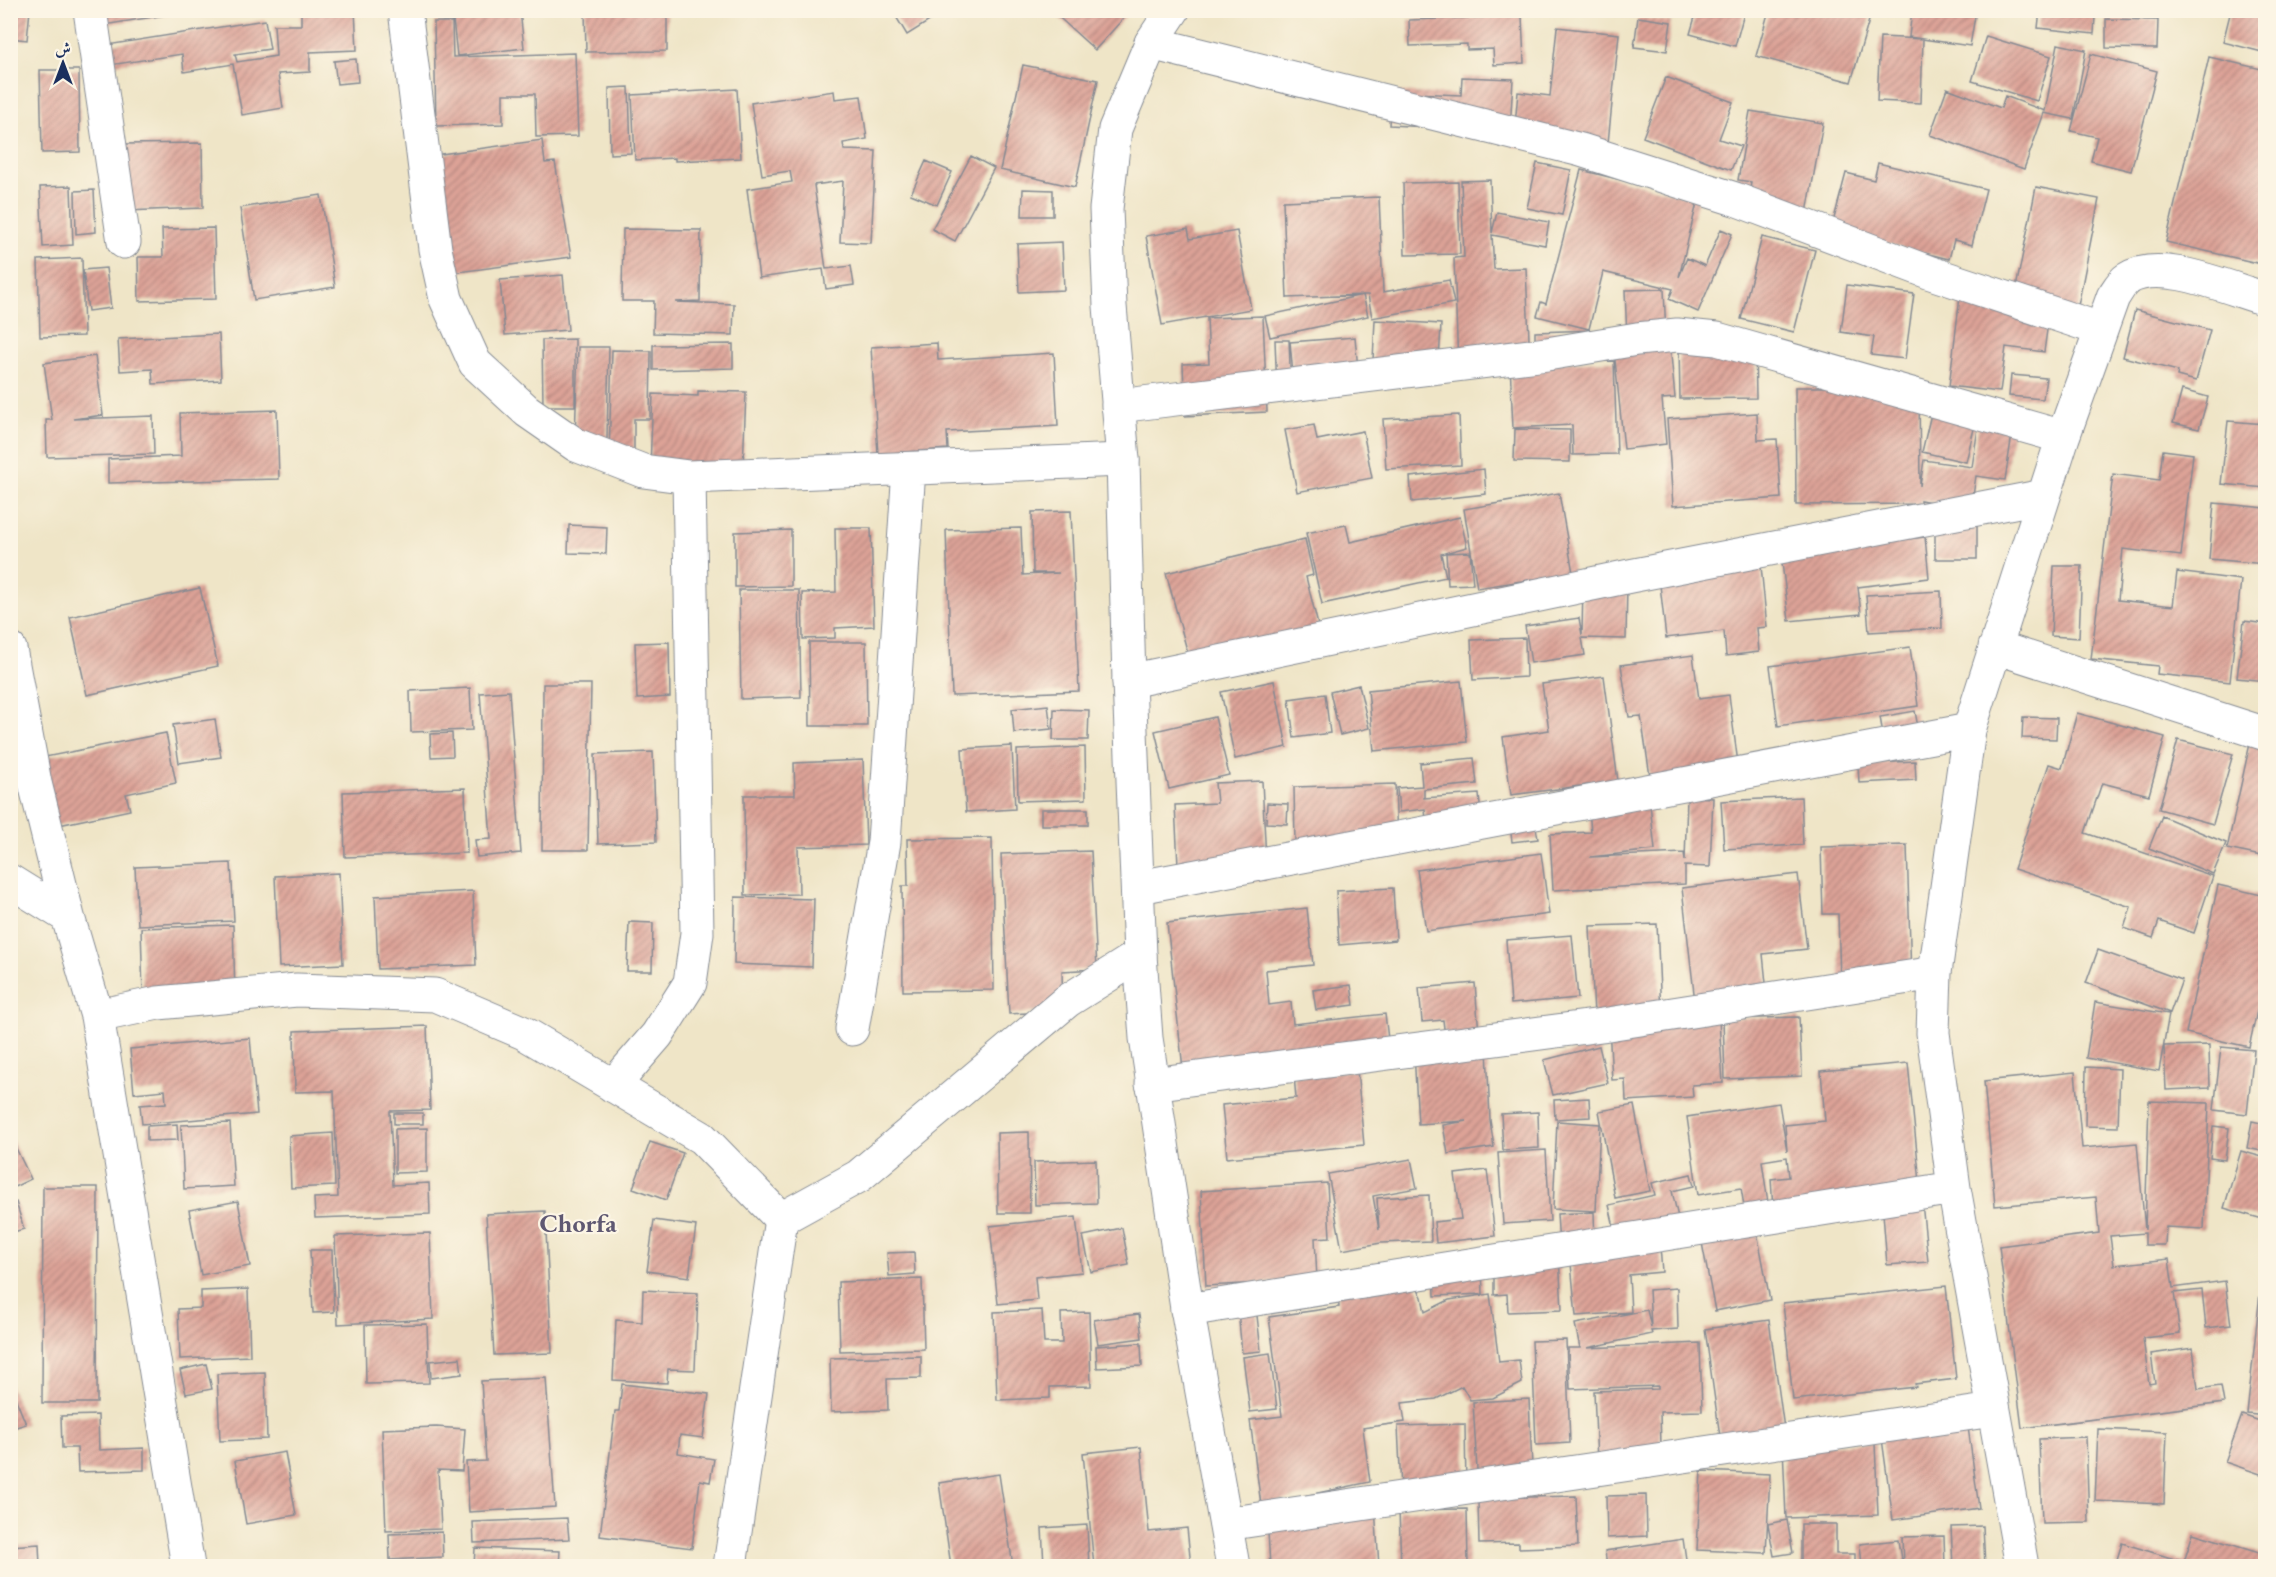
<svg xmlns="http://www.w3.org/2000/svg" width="2276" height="1577" viewBox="0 0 2276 1577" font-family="'EB Garamond',Amiri,serif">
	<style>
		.building { fill: url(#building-hatch) }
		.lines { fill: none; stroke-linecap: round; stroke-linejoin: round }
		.minor-casing { stroke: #858a92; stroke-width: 35 }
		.tertiary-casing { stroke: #858a92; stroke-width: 35 }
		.secondary-casing { stroke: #858a92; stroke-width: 35 }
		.minor { stroke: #fff; stroke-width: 33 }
		.tertiary { stroke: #fff; stroke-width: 33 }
		.secondary { stroke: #fff; stroke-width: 33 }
		.labels { text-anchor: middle; stroke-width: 4.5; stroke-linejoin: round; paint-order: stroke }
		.district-label { font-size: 26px; font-weight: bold; fill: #5f5872; stroke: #fcf5e5 }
	</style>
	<defs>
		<pattern id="building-hatch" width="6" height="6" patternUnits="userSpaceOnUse" patternTransform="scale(1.5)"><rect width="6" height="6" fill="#dda397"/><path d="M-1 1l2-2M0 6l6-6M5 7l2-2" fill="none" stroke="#b2857e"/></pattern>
	</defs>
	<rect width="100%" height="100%" fill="#fcf5e5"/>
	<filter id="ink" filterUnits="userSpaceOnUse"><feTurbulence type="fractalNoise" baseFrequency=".0167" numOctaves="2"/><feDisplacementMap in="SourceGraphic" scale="12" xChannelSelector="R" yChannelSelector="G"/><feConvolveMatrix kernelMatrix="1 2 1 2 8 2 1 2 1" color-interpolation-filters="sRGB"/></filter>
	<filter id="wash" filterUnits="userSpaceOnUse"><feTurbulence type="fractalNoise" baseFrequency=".008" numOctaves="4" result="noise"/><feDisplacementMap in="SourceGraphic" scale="24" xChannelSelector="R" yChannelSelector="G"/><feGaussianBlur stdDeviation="1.35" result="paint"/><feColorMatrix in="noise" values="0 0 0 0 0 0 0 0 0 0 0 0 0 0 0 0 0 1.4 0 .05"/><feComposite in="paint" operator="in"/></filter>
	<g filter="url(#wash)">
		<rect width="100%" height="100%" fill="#efe5c7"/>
		<g id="blocks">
			<!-- building -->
			<path class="building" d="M10,10h20l-3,30 -17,-2z
				M102,10h75v3l-73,12z
				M301,10h54l2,40 -47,2v20l-32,2 5,34 -41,7 -9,-51 -49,8 -2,-18 -72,11 -3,-20 158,-25 5,29 -35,5 2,8 39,-6 -2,-31h27z
				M452,10h68l4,38 -67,8z
				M585,10h82v41l-81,1z
				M892,10h55l-40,25z
				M1051,10h80l-36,40z
				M1408,10h32v4l-31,1z
				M1697,10h48l-10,36 -45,-12z
				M1769,10h103l-21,72 -95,-26z
				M1912,10h64l-6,36 -61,-9z
				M2040,10h27v3l28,3 -1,18 -56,-6z
				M2231,10h35v43l-43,-11z
				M1522,16l2,47 -30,2 -1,-16 -26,1v-6l-57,2 -1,-26z
				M1638,17l33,5 -4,29 -33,-4z
				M2106,19l52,1 -1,29 -51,-1z
				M434,22h18l1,35 122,-4 3,83 -42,1 -1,-43h-32v30l-67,2z
				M1557,27l62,7 -11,109 -95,4 5,-55 32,4z
				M1986,36l65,20 -14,45 -65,-20z
				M1880,37l43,2 -2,64 -44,-2z
				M2058,44l28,6 -13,69 -29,-6 -20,56 -94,-34 17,-47 54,20 4,-12 40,15z
				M2091,54l66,17 -26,100 -40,-10 6,-24 -26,-6z
				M2209,57l57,13v195l-100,-23z
				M356,59l2,23 -21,2 -3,-23z
				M1023,65l75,15 -23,107 -75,-17z
				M40,70h39l1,82 -38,1z
				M1462,77l51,2 -3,52 -121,-6 2,-33 70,3z
				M1666,77l67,25 -14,37 22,7 -10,24 -88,-33z
				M629,87l2,66 -21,1 -1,-66z
				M737,89l4,69 -66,3v-3l-40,2 -3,-65z
				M834,91l1,8 26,-3 6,43 -24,4 1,7 32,1 -5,92 -31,-1 3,-61 -29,4 12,84 25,-3 3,19 -28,4 -3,-20 -64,9 -12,-89 45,-7 -2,-11 -28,4 -11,-72z
				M1750,111l73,12 -16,90 -59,-9 3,-22 -13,-2z
				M542,140l3,23 10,-1 16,95 -128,17 -16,-118z
				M202,143l1,65 -78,3 -1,-67z
				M971,156l23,12 -39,73 -23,-12z
				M926,161l26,11 -15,33 -26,-11z
				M1537,163l34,7 -9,45 -35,-7z
				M1878,163l108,26 -14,56 -18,-5 -5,19 -118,-29 15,-57 28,7z
				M1581,170l117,29 -19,78 8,-19 18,8 16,-37 11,5 -34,78 -29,-13 4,-10 -70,-17 -14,57 -52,-13 4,-14 5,2z
				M1490,180l2,53 5,-21 52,10 -4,23 -53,-10 2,34 32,-1 4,94 -72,3 -4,-107 10,-1 -3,-76z
				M1458,182l2,72 -55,1 -2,-72z
				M71,186l2,59 -30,2 -3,-60z
				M2036,187l63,12 -22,112 -63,-13z
				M1023,189l30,1v26h-31z
				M94,190l2,42 -20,2 -1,-43z
				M10,191h5l2,60h-7z
				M321,195l14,92 -81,13 -14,-92z
				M1379,197l4,95 66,-12 5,23 -82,15 -4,-23h-5l5,21 -98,21 -5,-21 98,-21 -76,3 -4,-97z
				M214,228l2,71 -77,2 -1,-44h25l-1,-28z
				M623,229l78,1 -1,71 -25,1 59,2 -1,31 -80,-2 1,-32h-32z
				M1188,229l2,10 47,-8 14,78 -89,16 -16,-89z
				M1762,237l53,13 -21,82 -53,-13z
				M1062,242l2,48 -45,2 -2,-48z
				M82,258l2,78 -44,1 -2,-77z
				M106,268l5,40 -23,3 -5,-41z
				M563,275l5,55 -63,5 -5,-55z
				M1847,285l67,9 -9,65 -34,-4 3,-18 -33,-5z
				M1664,289l2,48 -39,2 -2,-49z
				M1960,297l90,11 -6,44 -38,-5 -6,45 -51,-6z
				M2135,310l75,20 -14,51 -19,-5 1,-5 -55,-14z
				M1263,316l4,96 -82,4 -2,-52 26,-1 -2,-45z
				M1375,320l66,4 -3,59 -66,-3z
				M1595,330l-60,23v-21z
				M219,334l2,46 -68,4 -1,-15 -32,2 -2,-32z
				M1355,337l5,54 -65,6 -5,-55z
				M575,339v67h-32l-1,-66z
				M1275,340h14l2,52h-14z
				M937,343l1,17 116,-7 4,73 -111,6 1,17 -70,5 -7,-107z
				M733,344v24l-80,2v-25z
				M1670,344l5,54 -13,1 4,45 -42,5 -10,-99z
				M1755,345l1,53 -76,1 -1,-52z
				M578,347h31l-2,92 -32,-1z
				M612,350l39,1 -1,68h-16v37h-25z
				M95,356l8,59 -30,4 80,-3 1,38 -107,3 -1,-37h6l-8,-57z
				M1614,361l3,93 -44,1 -1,-30 -59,3 -3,-64z
				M2011,375l35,3 -3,21 -34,-3z
				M1795,387h124l1,99 4,-26 48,7 8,-52 34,6 -9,59 -29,-4 -5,33 -51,-9v4l-124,1z
				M2182,390l26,7 -9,32 -26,-6z
				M698,391l48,1 -3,76 -93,-2 3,-72 45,2z
				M1934,401l44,11 -12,50 -44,-10z
				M277,410l2,69 -171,4v-24l73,-3 -1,-43z
				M1757,413l1,27 19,-1 4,59 -108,8 -6,-87z
				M1459,415l2,50 -75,4 -3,-50z
				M2228,421l38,3v64l-45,-4z
				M1314,425l3,15 46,-9 9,47 -75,14 -12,-62z
				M1515,429l55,1v32l-56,-1z
				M2163,450l30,4 -12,102 -58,-7 -5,51 55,6 4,-34 64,8 -11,102 -73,-8 1,-8 -67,-7 22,-185 46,6z
				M1484,469l2,25 -74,8 -2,-25z
				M1559,493l14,80 -96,15 -13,-79z
				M2214,503l52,5v56l-57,-5z
				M1071,511l8,180 -127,5 -6,-166 75,-2 2,47 36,-2h-26l-1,-61z
				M1460,517l7,30 -26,7 5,23 -124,27 -16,-71 40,-8 4,17z
				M1977,523v36h-42v-35z
				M569,525l38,2 -1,27 -38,-1z
				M835,528h36l3,98 -39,2v10l-32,1 -1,-46 34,-1z
				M791,530v56l-56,1v-55z
				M1925,537l4,41 -71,9 3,27 -72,7 -8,-67z
				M1305,539l8,36 -7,2 17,68 -129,31 -28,-103z
				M1470,552l3,32 -25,1 -2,-32z
				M1761,566l6,61 -10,1 2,24 -33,4 -2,-25 -58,7 -7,-62z
				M2054,566h28l-3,72 -28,-2z
				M1583,583l44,1 -1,55 -44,-1 3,17 -54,8 -6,-37 54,-8 3,17z
				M200,588l18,78 -131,29 -17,-78z
				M739,590h60l2,107 -60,2z
				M1941,591l1,37 -73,4 -3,-37z
				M2244,621l22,3v57l-29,-3z
				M1525,638l1,39 -53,3 -2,-40z
				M669,642l1,55 -33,2 -2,-56z
				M809,642h57l1,84h-57z
				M1910,647l8,59 -140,20 -8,-60z
				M1693,655l6,44 30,-4 10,76 -88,12 -10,-67 -12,1 -8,-52z
				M1604,676l14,105 -107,14 -8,-58 46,-7 -7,-46z
				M1274,681l13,66 -52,12 -14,-67z
				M1461,681l6,61 -93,9 -6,-61z
				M543,684h48l-3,166h-46z
				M1359,685l10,43 -29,7 -10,-43z
				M470,688l2,42 -61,2 -1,-41z
				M509,691l12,162 -44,4 -2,-17 16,-1 -11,-146z
				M1325,694l5,39 -36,5 -5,-39z
				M1048,705l3,24 -37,4 -2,-24z
				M1054,709l35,1 -1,30h-35z
				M1915,711l4,22 -35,7 -4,-23z
				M2077,713l88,24 -16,58 -47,-12 -17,50 128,43 -19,57 -35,-12 -6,17 -29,-10 7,-21 -117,-38 35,-105 13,4z
				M1215,717l14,58 -60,14 -14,-58z
				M2023,717l34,1 -1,21 -34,-1z
				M215,719l6,38 -42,6 -6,-38z
				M2254,725l12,2v130l-39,-8z
				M166,733l10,50 -50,11 4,16 -76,16 -14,-68z
				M452,733l1,23 -22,1 -1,-23z
				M2178,740l55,14 -20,70 -54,-15z
				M1012,746l3,63 -49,3 -4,-63z
				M1085,747l1,52 -68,2 -1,-51z
				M653,752l3,90 -58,2 -3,-90z
				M1474,758l3,26 -53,5v9l55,-4 4,44 -55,5 -3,-34 -26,3 -2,-24 25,-2 -2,-23z
				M863,760l3,85 -68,2 1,47 -54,1 -1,-100h51l-1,-32z
				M1915,761l1,19 -57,3 -1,-19z
				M1262,781l5,99 -88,5 -4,-80 42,-2 -2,-20z
				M1395,784l2,58 -102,3 -1,-58z
				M465,788l2,65 -122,4 -2,-65z
				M1687,797l26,1 -3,69 -25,-1v18l-132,6 -3,-56 41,-2 -2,-22 61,-6 5,46 -65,7 94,-4 1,8z
				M1801,797l2,48 -79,4 -3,-48z
				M1267,803l21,1 -1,20 -21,-1z
				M1041,809h47v16h-47z
				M2162,816l64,27 -13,31 -64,-26z
				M1535,822l3,17 -26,3 -2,-17z
				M992,838l2,152 -91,1 -1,-105h6l-1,-47z
				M1907,845l4,133 -71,3 -2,-67h-15l-2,-67z
				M1091,851l6,118 -35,2 1,40 -54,3 -8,-160z
				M1541,853l8,61 -123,17 -9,-61z
				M231,863l3,58 -96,4 -3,-58z
				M339,873l4,91 -64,3 -4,-91z
				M1798,874l9,75 -44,5 4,39 -72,9 -13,-114z
				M2218,885l48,11v75l-17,76 -63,-14z
				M1393,888l3,52 -57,5 -3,-54z
				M473,891l3,74 -98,4 -3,-73z
				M735,897l79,2 -2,68 -78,-3z
				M1307,908l6,57 -47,5 3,35 22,-3 2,22 92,-10 5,42 -206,22 -17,-155z
				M629,922l24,1 -1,48h-25z
				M1657,924l4,89 -67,3 -4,-90z
				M233,925l2,68 -92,2 -2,-67z
				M1572,935l6,63 -67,6 -5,-64z
				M2098,950l84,30 -12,33 -84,-30z
				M1475,983l4,51 -34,3 -2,-17 -21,2 -3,-34z
				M1351,985l3,20 -38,5 -3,-20z
				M2095,1002l74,12 -10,57 -73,-13z
				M1799,1017l3,59 -77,3 -2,-60z
				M1719,1020l4,63 -31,2 1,12 -67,4 -1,-22 -13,1 -3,-54z
				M427,1026l3,84 -40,1 3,74 36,-2 1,31 -115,4 -1,-20 24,-1 -4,-106 -39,1 -1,-61z
				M250,1038l7,76 -115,10 -2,-19 26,-2 -1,-13 -31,3 -4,-44z
				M2209,1045l1,43 -44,2 -2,-44z
				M1599,1046l9,37 -55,12 -9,-35z
				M2221,1047l33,3 -7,64 -33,-4z
				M1487,1048l3,72 4,27 -46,7 -5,-29 24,-4 -49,3 -4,-72z
				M1908,1063l20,199 -41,3 -5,-65 -109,9 -2,-30 18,-2 -2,-20 -25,4 6,42 -24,3 -3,-18 -43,7 -11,-78 92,-14 8,48 -2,-26 40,-4 -4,-50z
				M2086,1067l34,2 -2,58 -33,-1z
				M1357,1070l7,75 -137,13 -5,-53 74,-7 -2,-22z
				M2075,1072l7,76 55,-5 8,87 4,-129 60,2 -5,126 -38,-2 -1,18h-20v-12l-35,3 4,29 55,-6 4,29 52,-7 6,44 -25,3 -4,-38 -28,3 6,41 -37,4 6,46 6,-1 -4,-29 42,-6 5,41 23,-3 3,17 -202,25 -23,-182 100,-13 -3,-36 -101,9 -11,-125z
				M1589,1098l1,19 -35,2 -1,-19z
				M1634,1105l16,86 -35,7 -16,-87z
				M1538,1112l1,36 -36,2 -2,-36z
				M394,1113h29v11h-29z
				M1557,1121l43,3 -4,87 -43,-2z
				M2252,1121l14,3v28l-19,-4z
				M230,1123l4,63 -50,3 -3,-64z
				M177,1124l1,16 -31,1v-15z
				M2213,1126l16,2 -4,32 -15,-2z
				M427,1128v44l-32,1v-44z
				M1029,1132l1,81h-32l-1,-80z
				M333,1133l2,53 -44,2 -2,-52z
				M10,1136l21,43 -21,10z
				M650,1142l33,11 -17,47 -33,-12z
				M1546,1150l4,71 -47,3 -5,-71z
				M2241,1151l25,7v62l-42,-12z
				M1411,1159l6,29 -44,8 6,34 -2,-32 52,-3 2,46 -50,2 -39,7 -14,-76z
				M1096,1160l1,43 -62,2 -1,-43z
				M1487,1170l8,66 -59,7 -2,-21 27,-3 -6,-45z
				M1691,1174l3,12 -22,5 7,31 -63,14 -7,-31 46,-10 -3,-12z
				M1327,1183l3,54 -15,1 2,42 -111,6 -5,-95z
				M43,1187h55l-1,216h-55z
				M238,1201l12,65 -49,9 -12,-65z
				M16,1202l8,27 -14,4v-30z
				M545,1211l7,142 -58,2 -8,-141z
				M1753,1211l17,89 -55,11 -17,-89z
				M1594,1212l1,31 -36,2 -2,-31z
				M1076,1217l6,55 -47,5 2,23 -39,4 -8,-78z
				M654,1220l42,6 -7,51 -42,-6z
				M1122,1228l7,37 -38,7 -8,-36z
				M430,1233l3,86 -95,5 -3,-88z
				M1660,1246l2,26 -33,3 2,37 -55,4 -6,-63z
				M310,1250h22l2,62 -21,1z
				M914,1252l1,22 -26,2 -2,-23z
				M1559,1256l3,54 -54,2 -1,-18 -13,1v-29z
				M1482,1268l1,26 -48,2 -1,-26z
				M922,1279l2,70 -84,2 -2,-69z
				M1413,1279l9,18 3,15 24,-12 41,-6 9,68 20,-2 3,23 -29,15 -23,2 -8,-14 -26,13 -34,4 3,19 -42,6 7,54 -109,23 -11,-85 32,-4 -13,-99 70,-10 -1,-15z
				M2261,1284l5,1v131l-19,-2z
				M1946,1286l10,93 -41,5 1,3 -123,13 -10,-97z
				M1677,1288l1,41 -27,2 1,3 -65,14 113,-5 2,68 -42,1 1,34 -64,16 -3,-71 64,-2v-3l-88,3 -2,-41h12l-5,-24 72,-14 4,17 -2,-37z
				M248,1289l2,67 -70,3 -2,-50 23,-1v-17z
				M643,1290l55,3 -3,77 -27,-1 -1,14 -54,-3 3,-60 26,2z
				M1255,1298l6,53 -19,2 -5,-53z
				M1042,1310l2,33h18l-1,-30 28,-1 2,74 -41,1v11l-53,2 -3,-88z
				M1139,1314l3,24 -44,6 -4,-24z
				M1769,1320l17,123 -64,8 -17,-122z
				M427,1324l2,59 -63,1 -1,-59z
				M1566,1340l4,103 -34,2 -4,-104z
				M1141,1343l1,23 -45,2 -1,-22z
				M1270,1353l7,56 -27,3 -7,-55z
				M921,1356v22l-34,1 1,31 -57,2 -1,-54z
				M460,1358l2,16 -31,4 -1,-17z
				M206,1364l6,25 -26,5 -6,-24z
				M265,1372l2,67 -47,2 -3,-67z
				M546,1378l9,129 -86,5 -3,-50 20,-1 -5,-80z
				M622,1384l87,10 -6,44 -23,-3 -2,18 36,6 -4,23 -10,-2 -8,68 -92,-12 15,-125h4z
				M10,1385l16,39 -16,5z
				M1529,1399l3,68 -55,3 -4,-68z
				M1966,1412l13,96 -86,12 -13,-96z
				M98,1415l1,35 45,-2v22l-66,2 -1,-24h-15l-1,-32z
				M2242,1415l24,8v53l-41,-14z
				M1465,1424l1,64 -65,2 -3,-64z
				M436,1427l29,2 -3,42 -24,-1 3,59 -55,2 -4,-102z
				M2098,1429l69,3 -3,72 -69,-3z
				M2086,1437l3,85 -47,1 -3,-84z
				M1875,1443l3,72 -92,3 -3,-72z
				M1141,1447l8,85 38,-4 4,38h-97l-11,-113z
				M285,1452l11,63 -50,9 -11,-63z
				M1701,1471l69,3 -4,79 -69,-3z
				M999,1474l14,92h-62l-12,-83z
				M1646,1495l1,41 -40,2 -1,-42z
				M1576,1496l2,50 -59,2v-5l-40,1 -1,-46z
				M1375,1508l4,57 -109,1 -3,-51z
				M1467,1509l1,57h-67l-2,-56z
				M567,1518l2,21 -95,4 -1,-21z
				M1787,1520l6,33 -19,3 -6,-32z
				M1801,1524h35v30h19v12h-54z
				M1087,1525l2,41h-45l-2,-38z
				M1983,1526l2,40h-32l-2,-39z
				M442,1532l1,25 -53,3 -1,-26z
				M2193,1533l73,22v11h-151l7,-23 62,19z
				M1944,1536l1,30h-42l-1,-29z
				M1683,1539l4,27h-80l-2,-15z
				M1898,1540l4,26h-40l-2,-22z
				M39,1544l1,22h-30v-20z
				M475,1548l85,3 -1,15h-85z"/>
		</g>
	</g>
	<g filter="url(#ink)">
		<use href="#blocks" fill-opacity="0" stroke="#858a92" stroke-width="1.5"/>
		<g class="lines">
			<!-- minor casing -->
			<g class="minor-casing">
				<path id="minor" d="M90,10l34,232
					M405,10l30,239 11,50 29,64 52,48 49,34 67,26 46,6 434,-17
					M1151,43l430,107 154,49 196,74 169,56
					M1118,406l429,-52 90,-15 40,-4 40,4 346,98
					M1995,647l271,87
					M10,649l25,134 33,134 29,99
					M1129,681l501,-105 414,-80
					M10,881l58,36
					M1139,887l830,-157
					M852,1029l32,-187 25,-373
					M1152,1084l450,-59 333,-52
					M613,1086l44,-51 33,-52 7,-50 -8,-456
					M1187,1310l767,-122
					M1226,1524l767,-114
					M188,1566l-91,-550 61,-13 139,-13 138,5 89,38 178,105 79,81
					M2022,1566l-68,-378 -21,-155 2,-60 34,-243 94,-293 50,-140c4,-6 9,-15 14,-18 33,-22 103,10 139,20"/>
			</g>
			<!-- tertiary casing -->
			<g class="tertiary-casing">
				<path id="tertiary" d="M730,1566l51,-347 78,-43 208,-175 73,-46"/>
			</g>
			<!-- secondary casing -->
			<g class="secondary-casing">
				<path id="secondary" d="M1173,10l-22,33 -36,86 -9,80 4,97 13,154 6,221 11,274 6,83 40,264 47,264"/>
			</g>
			<!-- minor -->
			<use href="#minor" class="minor"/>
			<!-- tertiary -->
			<use href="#tertiary" class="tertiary"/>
			<!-- secondary -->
			<use href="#secondary" class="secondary"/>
		</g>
	</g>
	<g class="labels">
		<!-- district labels -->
		<g class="district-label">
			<text x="578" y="1232">Chorfa</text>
		</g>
	</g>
	<!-- margin -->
	<rect width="2276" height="1577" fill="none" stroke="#fcf5e5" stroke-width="36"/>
	<!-- north arrow -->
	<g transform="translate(63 63)" stroke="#fcf5e5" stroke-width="4.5" paint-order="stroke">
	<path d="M0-4.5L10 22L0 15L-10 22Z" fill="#1b2f5e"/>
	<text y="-9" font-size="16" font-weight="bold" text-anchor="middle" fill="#1b2f5e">ش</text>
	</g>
</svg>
